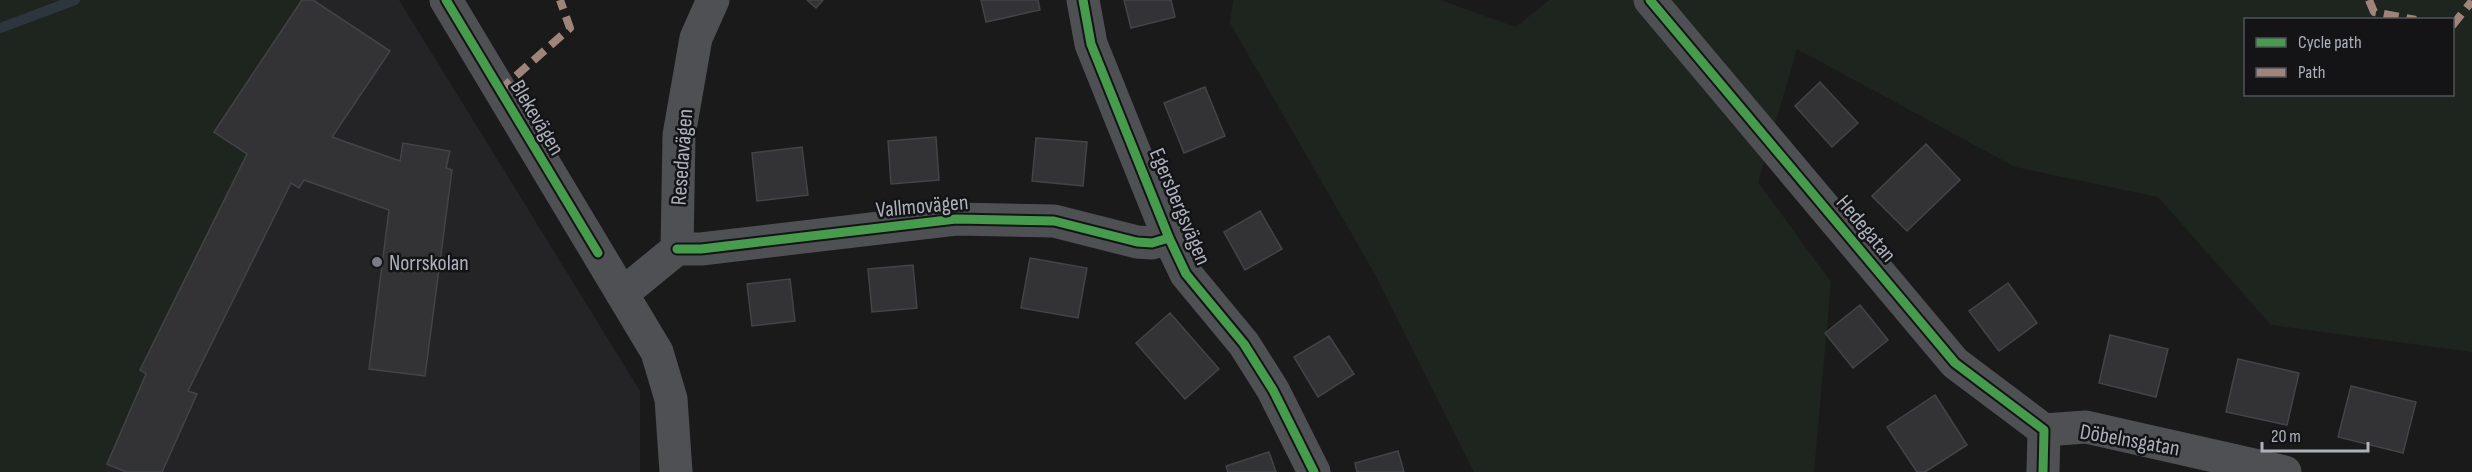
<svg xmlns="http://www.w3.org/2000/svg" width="2472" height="472" viewBox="0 0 2472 472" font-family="'Sofia Sans Condensed',sans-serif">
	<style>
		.built { fill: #242427 }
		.green { fill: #1e251f; fill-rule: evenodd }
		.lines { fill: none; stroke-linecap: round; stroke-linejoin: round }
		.stream { stroke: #2d363e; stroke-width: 10 }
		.building { fill: #333335; stroke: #434447; stroke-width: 1.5 }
		.minor { stroke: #4e5054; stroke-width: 33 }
		.quiet { stroke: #a18479; stroke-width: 8; stroke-dasharray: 15 8; stroke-linecap: butt }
		.cycleway-casing { stroke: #141417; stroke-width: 13 }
		.cycleway { stroke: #469c4c; stroke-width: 9 }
		.poi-dot { fill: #797c84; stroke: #141417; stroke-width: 2 }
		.labels { text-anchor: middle; stroke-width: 5; stroke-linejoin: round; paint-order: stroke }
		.street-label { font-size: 22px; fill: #acb1bc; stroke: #141417 }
		.poi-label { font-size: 22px; fill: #acb1bc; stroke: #141417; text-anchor: start }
	</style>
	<rect width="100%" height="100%" fill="#1a1a1b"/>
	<!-- built -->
	<path class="built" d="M302,0h97l241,391v81h-537l43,-98 -6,-4 107,-216 -33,-22z"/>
	<!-- green -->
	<path class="green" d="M0,0h302l-88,131 33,23 -107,216 6,4 -43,98h-103z
		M1233,0h207l76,27 33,-27h923v352l-201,-27 -113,-128 -143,-30 -218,-118 -39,133 73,100 -17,190h-340l-98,-196 -146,-253zM2246,20h206v74h-206z"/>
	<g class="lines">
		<!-- stream -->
		<path class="stream" d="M0,28l75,-28"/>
	</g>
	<!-- building -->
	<path class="building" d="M302,0h11l77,51 -58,86 68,24 3,-18 47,8 -4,17 6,2 -27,206 -56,-7 20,-159 -85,-30 -5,8 -8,-5 -103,208 9,3 -35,78h-36l-19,-8 39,-90 -6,-4 107,-216 -33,-22z
		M807,0h16l-7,8z
		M981,0h57l2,10 -54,12z
		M1124,0h47l4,17 -44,11z
		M1820,82l38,41 -26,24 -37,-41z
		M1205,87l20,49 -41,17 -20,-50z
		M936,137l3,43 -48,4 -3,-43z
		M1036,138l51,4 -4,44 -51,-5z
		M1926,144l34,36 -53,51 -35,-35z
		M802,147l6,48 -51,6 -5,-48z
		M1260,211l22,38 -37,21 -21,-38z
		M1030,258l57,10 -9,50 -57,-10z
		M913,265l4,43 -45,4 -4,-43z
		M790,279l5,42 -43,5 -5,-42z
		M2008,283l29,40 -38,28 -30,-40z
		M1860,305l28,35 -35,28 -28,-35z
		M1170,313l49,56 -34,30 -49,-56z
		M2110,335l58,14 -12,48 -57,-14z
		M1329,336l25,38 -36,23 -24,-40z
		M2238,359l61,14 -12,52 -61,-13z
		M2351,386l65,16 -13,51 -65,-16z
		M1935,395l32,50 -42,27h-8l-30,-45z
		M1398,451l6,21h-47l-2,-9z
		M1269,452l7,20h-48l-2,-6z"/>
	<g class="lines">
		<!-- minor -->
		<path class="minor" d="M446,0l211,352 14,47 5,73
			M1083,0l8,44 78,194 17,36 58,70 29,46 41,82
			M1650,0l305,363 89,67 -1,42
			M677,249h24l255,-30 98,2 83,21 15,1 17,-5
			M622,294l55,-45 2,-114 17,-97 17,-38
			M2044,430l42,-3 199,45"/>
		<!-- quiet -->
		<path class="quiet" d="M2369,0l5,12 42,8
			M2452,26l20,-25
			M499,91l71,-63 -10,-28"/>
		<!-- cycleway casing -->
		<g class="cycleway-casing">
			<path id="cycleway" d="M446,0l152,253
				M1083,0l8,44 78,194 17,36 58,70 29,46 41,82
				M1650,0l305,363 89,67 -1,42
				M677,249h24l255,-30 98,2 83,21 15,1 17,-5"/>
		</g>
		<!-- cycleway -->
		<use href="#cycleway" class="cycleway"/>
	</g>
	<!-- markers -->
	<circle class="poi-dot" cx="377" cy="262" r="6"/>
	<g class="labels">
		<!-- street labels -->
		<g class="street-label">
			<text transform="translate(538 117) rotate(59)" y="8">Blekevägen</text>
			<text transform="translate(681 157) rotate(-86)" y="8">Resedavägen</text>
			<text transform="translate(922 205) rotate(-5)" y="8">Vallmovägen</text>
			<text transform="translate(1181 206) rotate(67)" y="8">Egersbergsvägen</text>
			<text transform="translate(1867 228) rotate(50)" y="8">Hedegatan</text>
			<text transform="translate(2130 439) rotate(10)" y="8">Döbelnsgatan</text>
		</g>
		<!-- poi labels -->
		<g class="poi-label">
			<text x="389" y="270">Norrskolan</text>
		</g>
	</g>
	<!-- legend -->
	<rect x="2244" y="18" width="210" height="78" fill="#141417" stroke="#515359" stroke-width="1.5"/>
	<rect x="2256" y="38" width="30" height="9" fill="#469c4c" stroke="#515359" stroke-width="1.5"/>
	<text x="2298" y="48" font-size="18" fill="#acb1bc">Cycle path</text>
	<rect x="2256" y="68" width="30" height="9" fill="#a18479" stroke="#515359" stroke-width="1.5"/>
	<text x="2298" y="78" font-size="18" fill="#acb1bc">Path</text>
	<!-- scale -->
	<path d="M2262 442v9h106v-9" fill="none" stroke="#acb1bc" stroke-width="3"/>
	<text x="2271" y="442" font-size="18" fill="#acb1bc" stroke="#141417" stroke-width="4.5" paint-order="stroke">20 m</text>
</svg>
